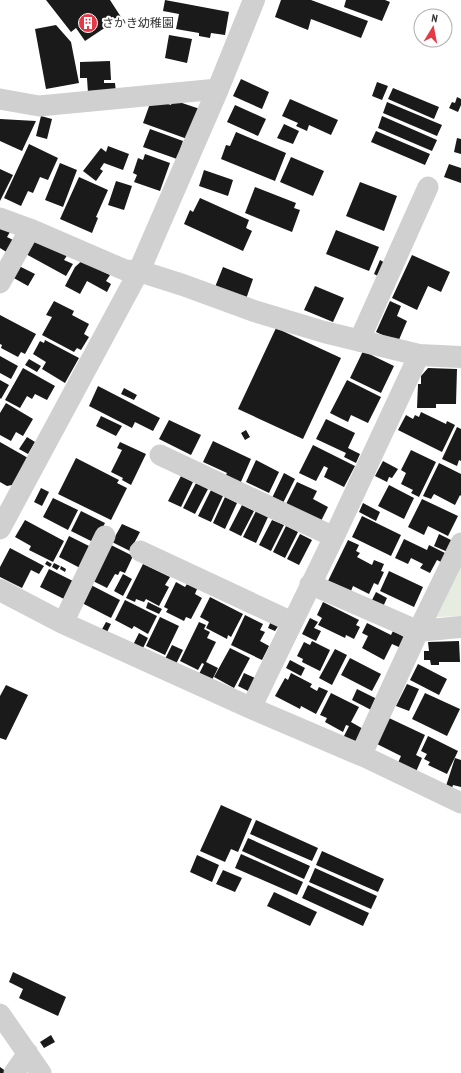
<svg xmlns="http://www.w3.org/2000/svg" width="461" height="1073" viewBox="0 0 461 1073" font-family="'PT Sans Narrow','Noto Sans JP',sans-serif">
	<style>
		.green { fill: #e6ecdf }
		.building { fill: #1a1a1a }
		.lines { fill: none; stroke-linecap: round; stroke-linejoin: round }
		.minor { stroke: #d0d0d0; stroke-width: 21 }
		.tertiary { stroke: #d0d0d0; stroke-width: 22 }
		.labels { text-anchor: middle; stroke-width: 4; stroke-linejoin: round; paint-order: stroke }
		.poi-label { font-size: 12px; fill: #333; stroke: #fff; text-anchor: start }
	</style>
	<rect width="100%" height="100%" fill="#fff"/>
	<!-- green -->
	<path class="green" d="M461,563v53l-26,1z"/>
	<!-- building -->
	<path class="building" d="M46,0h64l11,17 -36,24 -9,-13 -5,4z
		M165,0l64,12 -4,23 -14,-2 -1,5 -11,-2v-3l-23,-4 3,-15 -16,-3z
		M281,0h30l57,21 -7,17 -50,-19 -3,11 -33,-13z
		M346,0h39l5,2 -8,19 -38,-14z
		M56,25l15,17 8,41 -33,6 -11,-60z
		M169,35l23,4 -5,24 -22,-5z
		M110,61l1,19h-7v3h11l1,10h-28l-1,-15h-7v-16z
		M241,79l28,13 -7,17 -29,-13z
		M377,82l11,4 -6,14 -10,-4z
		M393,88l46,19 -5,12 -46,-20z
		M457,97l4,2v6l-3,7 -9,-4 3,-6 3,1z
		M152,98l19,7 2,-5 27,9 -10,31 -47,-17z
		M290,99l48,21 -7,15 -22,-10 -2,6 -11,-5 2,-3 -16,-7z
		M387,102l55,23 -5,11 -54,-23z
		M235,105l31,14 -8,17 -31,-14z
		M41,116l11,3 -5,20 -11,-3z
		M382,116l55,24 -5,11 -54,-23z
		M0,119l36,2 -14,30 -22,-10z
		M284,124l15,7 -6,13 -16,-6z
		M150,129l33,12 -6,18 -34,-12z
		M376,131l54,23 -5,11 -54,-23z
		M236,132l50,21 -11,28 -54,-22 5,-14 4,1z
		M457,138l4,1v15l-7,-2z
		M29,144l29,14 -10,22 -8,-3 -7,16 -5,-2 -7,15 -17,-8z
		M108,146l21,8 -6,16 -19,-7 -4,6 3,2 -7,10 -13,-10 18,-23 5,4z
		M145,154l25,9 -10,28 -26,-9 3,-7 -4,-2 5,-15 5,2z
		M291,157l33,14 -11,25 -33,-14z
		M60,163l17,7 -14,37 -18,-7z
		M449,164l12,4v15l-17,-6z
		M0,169l13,6 -13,26z
		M204,170l29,10 -5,16 -29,-10z
		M79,177l29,13 -12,27 2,1 -6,15 -32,-14z
		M116,181l16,5 -8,24 -16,-5z
		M360,182l37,14 -13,35 -38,-15z
		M255,187l41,16 -2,5 6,2 -8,22 -47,-19z
		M200,198l49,22 -3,8 6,3 -9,20 -59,-27 6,-14 3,2z
		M0,226l10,6 -3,5 8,4 -7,12 -8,-5z
		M336,230l43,17 -10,24 -43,-17z
		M32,238l36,16 -4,6 9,4 -7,12 -42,-23z
		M412,255l38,17 -9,20 -13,-6 -11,24 -25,-12z
		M85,258l17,13 8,4 -4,6 5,3 -4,8 -20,-11 -7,13 -15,-8 10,-19z
		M380,260l7,4 -7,13 -6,-3z
		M19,266l16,8 -7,12 -16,-9z
		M223,267l30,12 -7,20 -31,-12z
		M315,286l29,12 -11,24 -29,-12z
		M54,301l20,10 -2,4 17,9 -5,10 5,3 -8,13 -4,-2 -3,4 -32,-17 10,-18 -6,-2z
		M390,301l11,5 -4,10 10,5 -9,21 -22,-10z
		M0,315l36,19 -11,20 -4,-2 -3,5 -17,-9 1,-3 -2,-1z
		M276,328l65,30 -38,81 -65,-30z
		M45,340l34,18 -14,25 -23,-14 4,-7 -13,-8 7,-13 4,2z
		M363,351l31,15 -13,27 -31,-15z
		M0,356l18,10 -7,13 -11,-6z
		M29,359l12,7 -4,6 -12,-7z
		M23,368l32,18 -8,14 -12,-6 -3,5 -5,-3 -7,12 -15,-8z
		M428,368l29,1 -1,35h-20v4h-19l1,-24h3v-8z
		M0,380l9,5 -8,14 -1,-1z
		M347,380l34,17 -13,26 -17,-8 -3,7 -18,-9z
		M98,386l62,32 -7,13 -18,-9 -3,6 -43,-22z
		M124,388l13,7 -3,5 -13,-6z
		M6,403l27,16 -10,17 -7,-4 -5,9 -11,-6v-22z
		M421,412l25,12 1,-3 8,4 -13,27 -44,-22 8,-15 7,4 2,-4 4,2z
		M101,416l21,10 -6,10 -20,-10z
		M326,419l29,14 -7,15 12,6 -4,9 -12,-6 2,-4 -30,-14z
		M169,420l32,15 -10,20 -32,-16z
		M457,427l4,2v32l-2,-1 -2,6 -15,-7z
		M246,430l4,7 -5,3 -4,-7z
		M27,437l8,5 -7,12 -9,-5z
		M213,441l38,18 -11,25 -15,-7 2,-4 -24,-11z
		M0,442l28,16 -16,27 -5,1 -7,-4z
		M120,442l26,12 -15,31 -9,-5 1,-2 -12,-6 11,-22 -5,-2z
		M313,445l42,21 -11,21 -20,-10 4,-9 -4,-2 -8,15 -17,-8z
		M411,450l25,12 -17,35 -8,-4 2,-3 -12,-6 5,-11 -5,-3z
		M76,458l43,22 -2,3 10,5 -16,32 -53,-26z
		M256,460l23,12 -10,21 -23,-11z
		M383,461l15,8 -6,9 -3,-1 -2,5 -12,-6z
		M439,463l22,11v22l-1,-1 -5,10 -21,-11 -3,5 -8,-3z
		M284,473l11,6 -12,24 -11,-5z
		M181,476l12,6 -12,25 -13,-6z
		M297,482l20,9 -4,8 15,8 -7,14 -35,-17z
		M196,483l12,6 -13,25 -12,-6z
		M389,485l25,13 -10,21 -26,-13z
		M41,488l8,4 -7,14 -8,-4z
		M211,490l12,6 -12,26 -13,-6z
		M225,497l12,6 -12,26 -12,-6z
		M53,498l25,12 -10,20 -25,-13z
		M422,499l36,17 -10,20 -20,-10 -4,9 -16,-8z
		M363,503l17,9 -4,9 -17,-9z
		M242,505l12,6 -13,25 -12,-6z
		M81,511l24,12 -10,20 -24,-12z
		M256,511l12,6 -12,26 -13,-6z
		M362,516l39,19 -10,21 -39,-19z
		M25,520l39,21 -11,21 -24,-12 2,-4 -16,-9z
		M272,520l12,5 -13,26 -12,-6z
		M122,524l18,8 -10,19 -18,-9z
		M286,526l12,6 -13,26 -12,-6z
		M300,534l12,6 -13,25 -12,-6z
		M439,534l16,8 -5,11 -16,-7z
		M69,536l24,12 -11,21 -23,-12z
		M404,539l23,11 2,-5 20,10 -4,9 -8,-4 -7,13 -10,-5 3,-4 -12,-6 -3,6 -13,-6z
		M348,540l11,5 -3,6 4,2 -3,4 15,8 2,-5 10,4 -3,7 3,1 -6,13 -4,-2 -5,11 -16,-8 -2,5 -23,-10z
		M109,544l24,12 -8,17 -5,-2 -2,4 -3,-1 -8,14 -16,-8z
		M10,548l34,18 -5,8 -8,-4 -9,18 -22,-11v-10z
		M47,561l5,3 -2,3 -5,-3z
		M54,563l6,3 -3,4 -5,-3z
		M143,564l27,13 -5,8 4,2 -10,19 -13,-7 -2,3 -8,-3 -1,3 -9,-4z
		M61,566l5,3 -1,3 -5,-3z
		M49,569l26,13 -9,18 -26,-13z
		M389,571l34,16 -9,20 -34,-16z
		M123,574l9,5 -9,17 -9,-5z
		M176,582l9,5 2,-3 10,5 -2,5 7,4 -11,21 -5,-2 -2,4 -18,-9 2,-3 -4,-2z
		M89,584l31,16 -9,18 -31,-16z
		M376,592l11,6 -5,11 -12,-5z
		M210,597l33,17 -12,23 -3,-2 -1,4 -21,-11 3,-6 -9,-5z
		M125,600l32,16 -9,18 -14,-8 -2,3 -17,-9z
		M148,602l14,7 -3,5 -13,-6z
		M323,602l36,18 -3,5 4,2 -6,12 -8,-4 -1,3 -27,-13 4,-7 -5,-3z
		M245,615l18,9 -3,6 5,2 -5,9 9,5 -7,14 -31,-15z
		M160,617l19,9 -14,29 -19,-9z
		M310,618l8,4 -4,6 7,3 -5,10 -14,-7z
		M271,621l8,4 -4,6 -7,-3z
		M106,622l5,2 -5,10 -5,-3z
		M199,622l7,3 -2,4 6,3 -3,6 9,4 -10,20 12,6 -7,14 -13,-6 6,-12 -2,-1 -4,7 -18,-9z
		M367,623l24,12 2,-4 13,7 -5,10 -9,-4 -8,16 -22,-12 6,-12 -6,-3z
		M139,633l9,5 -6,12 -9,-5z
		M312,641l18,9 -10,21 -18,-9 1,-3 -6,-3 7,-14 6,3z
		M459,641l1,21h-21v3h-8l-1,-5h-6v-9h5l-1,-9z
		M172,645l11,5 -7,14 -11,-5z
		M230,648l20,10 -16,30 -20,-11z
		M335,649l12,6 -15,30 -13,-7z
		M350,658l31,16 -9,17 -31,-16z
		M290,660l15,8 -4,8 -15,-8z
		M418,664l29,15 -8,16 -29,-15z
		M244,673l11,5 -7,13 -10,-5z
		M291,673l21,11 -2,3 7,4 2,-4 9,4 -12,23 -15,-8 -1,3 -25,-13 10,-18 3,2z
		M407,684l12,5 -10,22 -13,-5z
		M6,685l22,10 -22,45 -6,-2v-42z
		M357,689l24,12 -6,11 -23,-12z
		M331,693l28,14 -8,15 14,8 -6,10 -6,3 -10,-5 6,-12 -3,-1 -3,7 -18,-10 2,-4 -7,-3z
		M425,693l35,16 -13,27 -35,-17z
		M389,718l36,17 -9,20 6,3 -7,16 -18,-9 4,-9 -24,-12z
		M428,736l30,15 -11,23 -19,-9 2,-3 -6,-3 3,-5 -6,-3z
		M455,758l6,2v27l-8,-2 -1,3 -6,-2z
		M221,805l31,14 -14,33 -7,-3 -6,13 -25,-11z
		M256,820l62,28 -6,13 -62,-27z
		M248,838l62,28 -6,13 -62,-28z
		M322,851l62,28 -6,13 -62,-27z
		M241,854l62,28 -6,13 -62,-27z
		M197,855l22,10 -7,17 -22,-10z
		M315,868l62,28 -6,13 -62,-27z
		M223,870l19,8 -7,14 -19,-8z
		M308,885l61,28 -6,13 -61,-28z
		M274,892l43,20 -7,14 -43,-20z
		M13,972l53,25 -8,19 -39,-18 4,-9 -14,-7z
		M51,1035l4,7 -11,6 -4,-6z
		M0,1067l7,5 -1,1h-6z"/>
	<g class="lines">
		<!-- minor -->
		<path class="minor" d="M0,99l39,7 179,-17
			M0,218l30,11 95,41 14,1 -139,258
			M0,283l30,-54
			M359,341l69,-154
			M160,455l174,82
			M140,551l152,71
			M310,584l108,47 43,-88
			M63,623l42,-87
			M251,708l83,-171 85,-182
			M361,755l100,48
			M0,1014l41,59
			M14,1073l14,-20"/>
		<!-- tertiary -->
		<path class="tertiary" d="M254,0l-36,89 -79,182 44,14 71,26 70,21 95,23 42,2
			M0,590l63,33 188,85 110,47 57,-124 43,-4"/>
	</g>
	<!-- icons -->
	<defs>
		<g id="building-disc" transform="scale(1)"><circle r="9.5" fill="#e63946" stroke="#fff"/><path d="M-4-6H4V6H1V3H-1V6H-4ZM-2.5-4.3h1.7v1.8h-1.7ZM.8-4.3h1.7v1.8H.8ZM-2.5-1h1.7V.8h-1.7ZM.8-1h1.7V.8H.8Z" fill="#fff"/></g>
	</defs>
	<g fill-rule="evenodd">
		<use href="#building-disc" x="88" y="23"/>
	</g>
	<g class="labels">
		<!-- poi labels -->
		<g class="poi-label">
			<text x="102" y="27">さかき幼稚園</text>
		</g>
	</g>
	<!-- north arrow -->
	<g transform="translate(433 28) rotate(10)"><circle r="19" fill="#ffffff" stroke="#adadad"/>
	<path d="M0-3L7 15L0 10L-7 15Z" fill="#e63946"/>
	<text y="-6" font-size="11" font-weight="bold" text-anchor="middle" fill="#333333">N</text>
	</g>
</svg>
